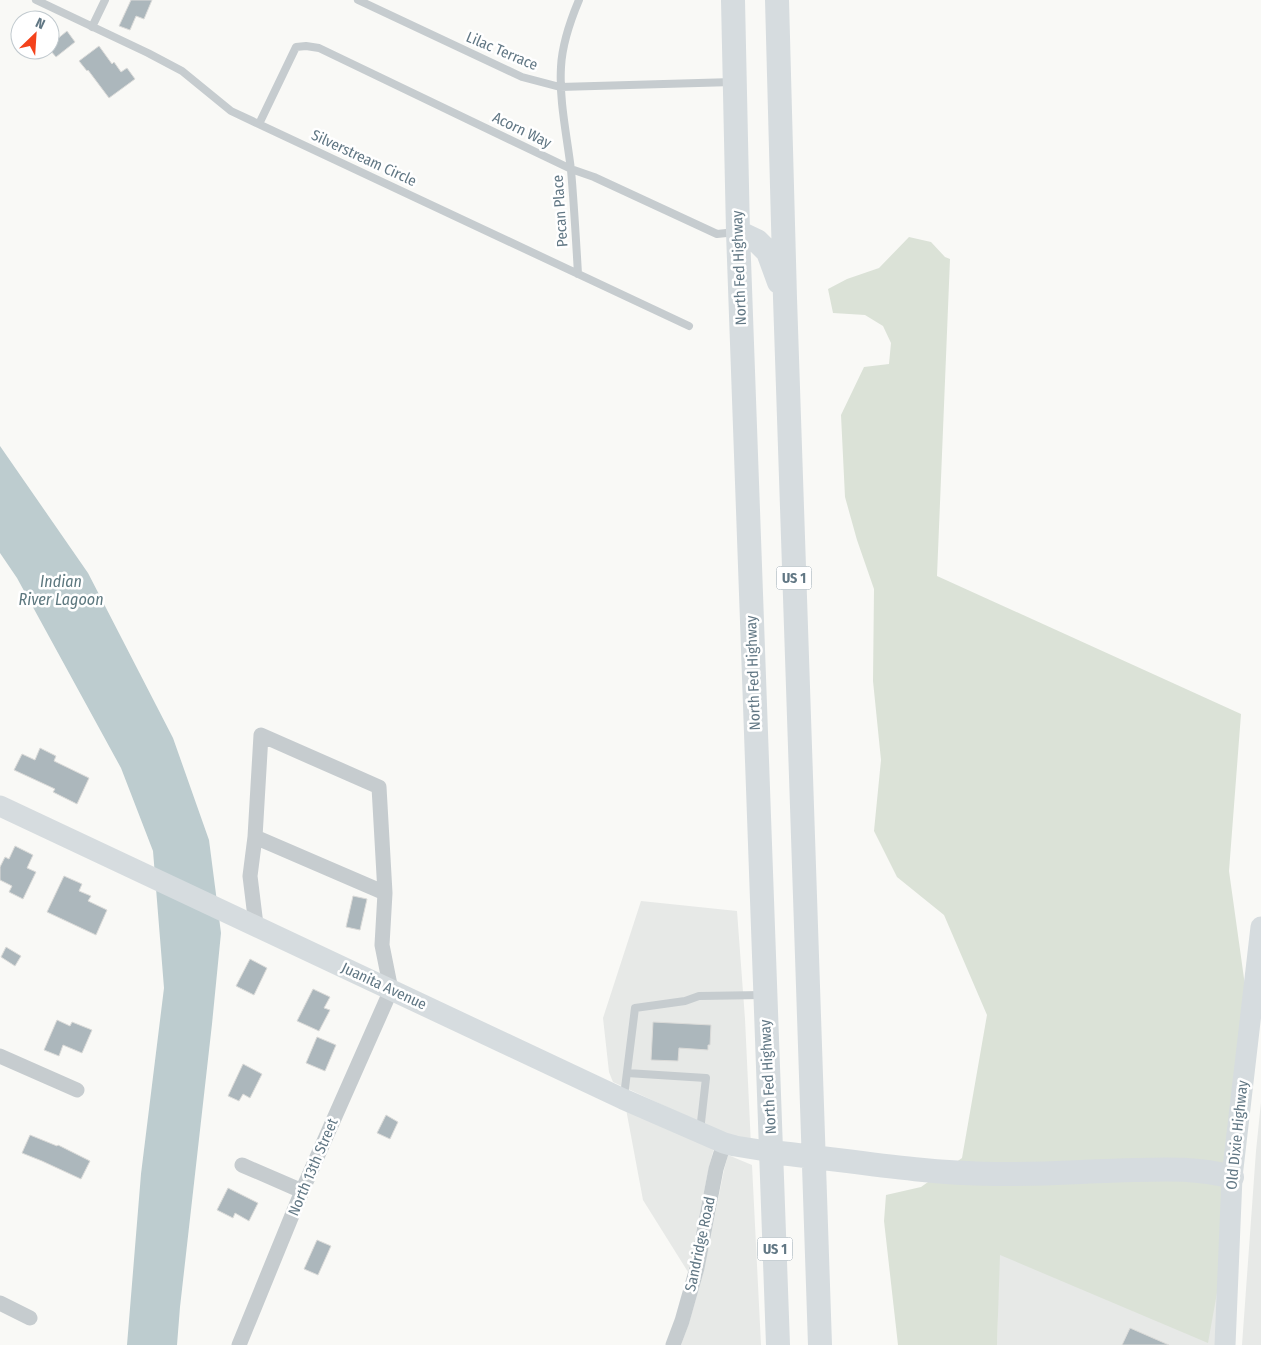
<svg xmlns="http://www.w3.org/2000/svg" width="1261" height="1345" viewBox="0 0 1261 1345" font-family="'Fira Sans Condensed',sans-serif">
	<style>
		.built { fill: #e7e9e7 }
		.green { fill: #dbe2d7 }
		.water { fill: #bdcccf }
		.building { fill: #acb7bc; stroke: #dbdbd9 }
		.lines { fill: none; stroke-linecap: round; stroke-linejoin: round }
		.lane { stroke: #c6cccf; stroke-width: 8 }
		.street { stroke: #c6cccf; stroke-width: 15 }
		.secondary { stroke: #d6dcdf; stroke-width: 21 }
		.primary { stroke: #d6dcdf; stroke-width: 24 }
		.labels { text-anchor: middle; stroke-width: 5; stroke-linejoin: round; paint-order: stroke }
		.shield { fill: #fff; stroke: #90a0a9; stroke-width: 1 }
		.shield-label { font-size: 14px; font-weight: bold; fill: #617784 }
		.street-label { font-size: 15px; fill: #617784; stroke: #fff }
		.water-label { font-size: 16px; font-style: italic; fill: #5c777e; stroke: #fff }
	</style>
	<rect width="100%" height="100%" fill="#f9f9f6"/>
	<!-- built -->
	<path class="built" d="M641,901l96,10 8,108 6,127 -138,-64 -4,-10 -6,-54z
		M1261,1102v243h-19l14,-194z
		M626,1109l88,39 -5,19 -21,105 -45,-72z
		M728,1155l24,10 9,180h-80l8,-22 15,-53 20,-100z
		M1239,1170l-12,175h-230l2,-90z"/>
	<!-- green -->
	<path class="green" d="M909,237l22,5 14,15 5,2 -13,317 304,138 -12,157 20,143 -10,156 -31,173 -208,-88 -3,90h-99l-14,-124 2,-26 35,-8 41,-29 25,-143 -43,-100 -47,-38 -23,-46 7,-71 -8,-79 1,-92 -17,-49 -12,-43 -4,-82 23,-48 25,-3 2,-21 -8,-17 -18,-11 -32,-2 -5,-24 19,-10 32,-11z"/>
	<!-- water -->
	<path class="water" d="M0,446l88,127 85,165 36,102 12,93 -9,91 -32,283 -3,38h-50l14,-171 23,-186 -11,-137 -32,-83 -104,-190 -17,-25z"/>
	<!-- building -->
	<path class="building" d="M131,0h21l-8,19 -8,-3 -6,14 -11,-4z
		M67,31l8,11 -19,15 -6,-7v-5z
		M99,46l13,18 2,-2 7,10 6,-4 8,11 -26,19 -21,-28 -1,1 -8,-10z
		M40,748l16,8 -2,5 35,17 -12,26 -24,-12 2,-3 -41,-19 8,-16 13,6z
		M15,846l18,9 -6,13 9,4 -13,27 -14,-7 3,-6 -12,-6v-13l5,-10 4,2z
		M64,876l18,8 -3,7 12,5 -3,5 19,9 -11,25 -49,-23z
		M353,896l14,3 -7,31 -14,-3z
		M6,947l15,9 -6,10 -14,-9z
		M250,959l17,9 -13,27 -18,-9z
		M313,989l17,8 -6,11 6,2 -11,21 -22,-10z
		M57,1020l13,6 2,-4 20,8 -10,23 -19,-8 -4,11 -15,-6z
		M653,1022l58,3 -1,20h-2v5l-29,-2 -1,13 -27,-1z
		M317,1037l19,8 -11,26 -19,-8z
		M243,1064l19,10 -12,24 -7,-4 -4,7 -11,-5z
		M386,1115l12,7 -8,17 -13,-6z
		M30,1135l27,11 1,-1 32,16 -9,18 -39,-18 -20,-8z
		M228,1188l30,15 -9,18 -14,-8 -2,5 -16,-8z
		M317,1240l14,6 -13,29 -14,-6z
		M1130,1328l39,17h-47z"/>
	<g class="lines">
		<!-- lane -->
		<path class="lane" d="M36,0l112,53 34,18 49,40 458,215
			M358,0l164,77 38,10 173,-5
			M92,27l13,-27
			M259,124l37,-77 10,-1 13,2 252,121 23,8 123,57 19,-2
			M578,274c-2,-35 -4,-70 -7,-104 -4,-34 -12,-69 -10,-103 1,-21 10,-48 18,-67
			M627,1073l79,5 -6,53
			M624,1096l11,-88 50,-7 14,-5 64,-1"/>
		<!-- street -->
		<path class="street" d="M255,837l130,56
			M0,1056l77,34
			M242,1165l60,26
			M0,1303l30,15
			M239,1345l63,-154 89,-201 -9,-45 3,-52 -6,-106 -118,-52 -6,102 -5,39 6,49
			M673,1345l9,-24 15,-53 19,-99 8,-26"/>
		<!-- secondary -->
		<path class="secondary" d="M0,806l623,293 101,44 11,3 37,6
			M1225,1345l7,-168 29,-250"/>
		<!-- primary -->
		<path class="primary" d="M733,0l5,232 40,1113
			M777,0l8,298 35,1047
			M738,232l19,9 11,11 11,30
			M772,1152c74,8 147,21 222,22 47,1 93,-3 140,-4 35,-1 63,-2 98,7"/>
	</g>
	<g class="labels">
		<!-- shield labels -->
		<g class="shield">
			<rect x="776.5" y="566.5" width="35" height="23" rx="4"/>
			<rect x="757.5" y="1237.5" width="35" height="23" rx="4"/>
		</g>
		<g class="shield-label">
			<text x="794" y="583">US 1</text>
			<text x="775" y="1254">US 1</text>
		</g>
		<!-- street labels -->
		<g class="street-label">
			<text transform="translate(502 51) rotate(23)" y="5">Lilac Terrace</text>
			<text transform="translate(522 130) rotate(26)" y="5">Acorn Way</text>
			<text transform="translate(364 158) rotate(25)" y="5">Silverstream Circle</text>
			<text transform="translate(560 211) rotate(-94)" y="5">Pecan Place</text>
			<text transform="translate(739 268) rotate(-92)" y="5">North Fed Highway</text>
			<text transform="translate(753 673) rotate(-92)" y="5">North Fed Highway</text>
			<text transform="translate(384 986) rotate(25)" y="5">Juanita Avenue</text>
			<text transform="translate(768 1077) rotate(-93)" y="5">North Fed Highway</text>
			<text transform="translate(1237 1135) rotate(-84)" y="5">Old Dixie Highway</text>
			<text transform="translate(313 1167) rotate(-67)" y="5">North 13th Street</text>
			<text transform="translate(700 1244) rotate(-78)" y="5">Sandridge Road</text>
		</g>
		<!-- water labels -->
		<g class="water-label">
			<text x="61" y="587">Indian<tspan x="61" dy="18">River Lagoon</tspan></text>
		</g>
	</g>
	<!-- north arrow -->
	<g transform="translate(35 35) rotate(25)"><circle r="24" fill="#ffffff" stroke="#c0c9ce"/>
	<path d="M0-4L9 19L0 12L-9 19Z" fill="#f4421b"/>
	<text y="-8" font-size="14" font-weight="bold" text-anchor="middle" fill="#617784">N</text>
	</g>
</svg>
